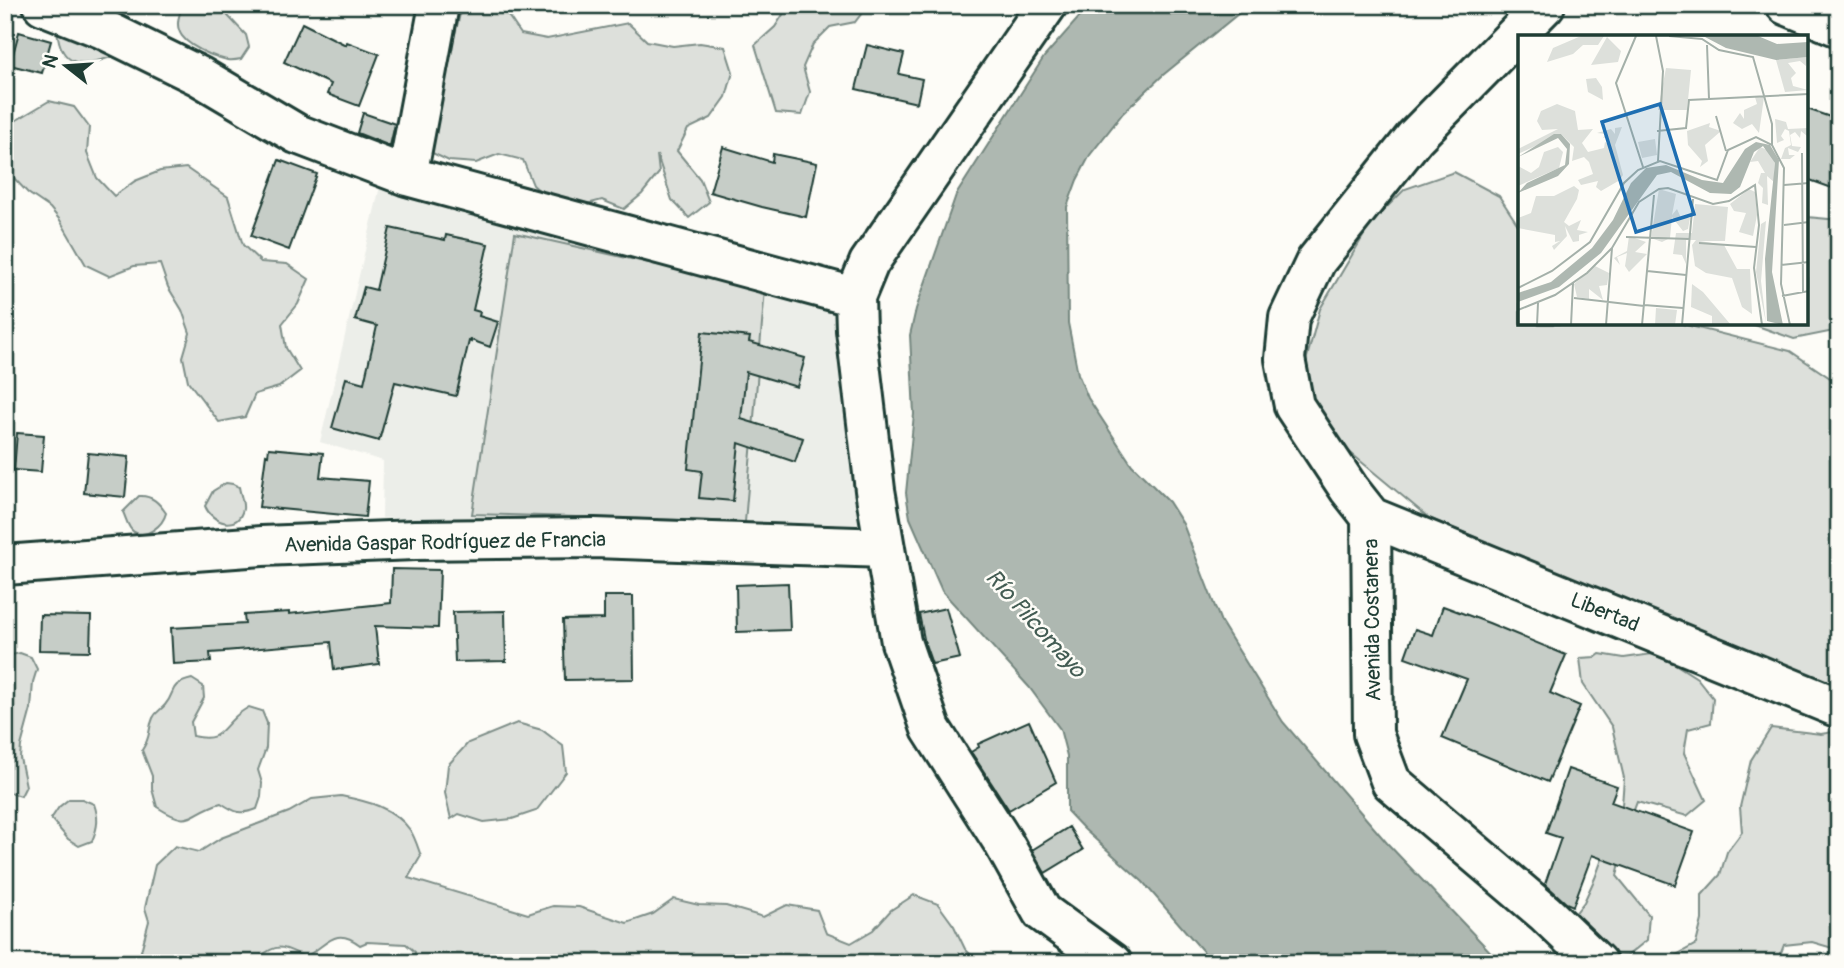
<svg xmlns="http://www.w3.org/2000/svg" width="1844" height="968" viewBox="0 0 1844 968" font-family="Pangolin,sans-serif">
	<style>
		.built { fill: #eceee9 }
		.green { fill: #dde0db; stroke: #7e8e88; stroke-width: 2 }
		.water { fill: #aeb8b1; stroke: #75877f; stroke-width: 2 }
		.building { fill: #c6cdc7; stroke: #1f3d34; stroke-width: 2 }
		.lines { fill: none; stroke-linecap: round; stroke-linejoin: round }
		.minor-casing { stroke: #1f3d34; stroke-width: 44 }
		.minor { stroke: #fdfcf7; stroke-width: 38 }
		.labels { text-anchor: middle; stroke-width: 5; stroke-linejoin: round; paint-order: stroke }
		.street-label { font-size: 21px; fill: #1f3d34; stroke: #fdfcf7 }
		.water-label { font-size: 23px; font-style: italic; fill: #435c53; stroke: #fdfcf7 }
		.inset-road { fill: none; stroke: #a4b0a9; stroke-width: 2 }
		.view { fill: #1f6fb2; fill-opacity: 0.15; stroke: #1f6fb2; stroke-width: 3.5 }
		.inset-edge { fill: none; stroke: #1f3d34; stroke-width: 3.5 }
	</style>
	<rect width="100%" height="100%" fill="#fdfcf7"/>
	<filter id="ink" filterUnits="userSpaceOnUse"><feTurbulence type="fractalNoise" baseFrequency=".0143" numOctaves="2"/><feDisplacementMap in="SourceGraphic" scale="14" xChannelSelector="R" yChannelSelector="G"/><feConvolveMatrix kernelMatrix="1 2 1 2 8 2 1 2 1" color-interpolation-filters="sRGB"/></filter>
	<g filter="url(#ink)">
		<!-- built -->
		<path class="built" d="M382,178l458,126 22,228 -480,-14 1,-57 -63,-19z"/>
		<!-- green -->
		<path class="green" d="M184,5h40l4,11 18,19 3,12 -8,12c-14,3 -18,0 -32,-5 -23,-10 -41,-22 -25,-49z
			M471,5c34,0 30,1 50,29l26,5 81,-16 19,18 26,5 27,-3 25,4 8,25 -7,25 -15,21 -23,11 -11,22 23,28 9,23 -20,16 -17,-18 -15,-45 2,18 -17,21 -18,15 -22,-9 -26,7 -25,-6 -18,-16 -10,-25 -24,-6 -23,9 -27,-2 -23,-11 16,-84 11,-24 7,-28z
			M789,5h79l-13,17 -25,5 -17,17 -10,23 7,25 -8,23 -26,-2 -21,-68 20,-18z
			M57,30l61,16 -7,11c-29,10 -50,11 -54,-27z
			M49,101l25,6 15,20 -2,26 10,25 17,18 21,-15 25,-10 26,-3 42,29 15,48 18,17 26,2 22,15 -11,25 -16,20 4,24 14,23 -21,16 -24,7 -10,23 -26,5 -31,-41 -5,-24 7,-24 -8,-23 -14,-23 -8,-23 -26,2 -25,10 -23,-11 -26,-45 -10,-12 -22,-15 -17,-18 -6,-11v-37z
			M1454,172l45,24 21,32v96h162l108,27 49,33v301l-176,-54 -95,-55 -139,-58 -135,-112 26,-97 51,-86 34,-34z
			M1807,217l32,3v110l-45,9 -42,-15h55z
			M515,233l250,56 -20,233 -273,-8z
			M226,483l7,1 6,3c1,7 5,15 4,22 -5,23 -31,14 -38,-3l8,-15z
			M139,496c13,-1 20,7 27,17 -3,12 -19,26 -32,19 -6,-3 -8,-14 -11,-20z
			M20,653l11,4 6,12 -4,13 -2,27 -10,37 -1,12 6,28 -5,10 -16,-5v-128l2,-7z
			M1600,654l24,4 28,-4 23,10 22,14 16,20 -2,25 -23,6 -4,24 22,47 -19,16 -50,-14 -9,24 -11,50 32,39 -2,25 -20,16 -25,2 -34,-35 16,-21 11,-24 27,-73 2,-27 -12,-51 -29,-43 -3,-26 16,-1z
			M192,679l11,7 1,12 -13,24 2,14c26,6 26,-4 42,-19 4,-4 9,-7 14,-10l13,4 5,12 -1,25 -8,22 4,13 -1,14 -4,12c-16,6 -21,4 -36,-6 -34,10 -28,27 -64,4l-5,-18v-13l-10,-26c10,-15 5,-18 11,-32 3,-7 7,-7 12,-13 12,-14 2,-20 27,-26z
			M517,723l25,7 21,16 3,26 -30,39 -24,8 -28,3 -25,-8 -8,5 -6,-26 3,-28 20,-22z
			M1771,728l50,6 18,-3v219l-27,-8 -28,3 -7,18h-115l34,-19 6,-24v-25l18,-20 7,-23 15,-20 -2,-25 11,-47z
			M341,796c25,5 53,11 69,34 5,7 8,18 11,26l-13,22 120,36 25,-8 26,1 48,16 26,-9 21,-15 25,6 27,1 37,11 24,-12 30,5 9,23 25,10 22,-13 18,-20 23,-15 24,9 16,22 11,23 14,14h-567l3,-11 -9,-8 -39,-2 -7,3c-26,-20 -33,1 -55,12 -20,-9 -26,-16 -45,0v6h-119v-12l8,-30 -4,-13 10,-43 20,-19 24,6 22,-14 68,-26 23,-13z
			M69,799h13l12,5c5,14 4,23 -2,37l-13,5 -11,-7 -17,-20 8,-12z"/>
		<!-- water -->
		<path class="water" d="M1090,5h159l-86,70 -40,38 -33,42 -13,25 -10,27 1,116 10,51 10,24 44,67 37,37 14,22 38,98 62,100 104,121 114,120h-288l-70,-81 -59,-53 -17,-18v-55l-7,-27 -31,-42 -87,-96 -32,-73 -4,-25 8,-79 -4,-79 6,-26 40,-114 88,-138z"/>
		<!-- building -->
		<path class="building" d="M302,23l44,22 1,-3 32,12 -20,52 -32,-12 4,-10 -47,-22z
			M19,32l32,9 -9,32 -32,-8z
			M867,45l37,9 -5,20 23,5 -5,24 -61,-14z
			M1807,109l32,11v49l-7,19 -25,-9z
			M363,113l32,11 -5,22 -33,-13z
			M723,147l49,15 1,-8 44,9 -11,54 -44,-10 -52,-15z
			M279,160l38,14 -28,76 -38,-14z
			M390,228l55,12 1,-5 42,9 -15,66 7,2 -1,4 19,6 -8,25 -19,-7v2l-2,-1 -13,55 -61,-14 -16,59 -47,-13 14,-50 18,5 13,-57 -22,-6 9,-33 12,3z
			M702,332l48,5 -1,5 56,16 -8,29 -51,-15 -5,47 62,19 -8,24 -56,-19 -6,58 -34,-3 3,-27 -14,-2z
			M17,433l27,2 -3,37 -27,-2z
			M269,448l54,5 -3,24 49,4 -4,36 -106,-10 7,-53 2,1z
			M88,453l41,4 -4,40 -41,-4z
			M392,569l48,1 -2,58 -63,-2 4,38 -45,6 -3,-28 -107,9v1l-14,1 1,9 -38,2 -2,-36 74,-4 -1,-9 45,-3v2l102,-11z
			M788,583l2,47 -53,2 -1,-47z
			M604,596h29l1,83 -69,1 -2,-60 41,-1z
			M1443,606l46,17 77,32 -16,38 30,13 -32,76 -106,-44 25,-59 -62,-22 10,-28 18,6z
			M946,608l14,50 -28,6 -7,-20 -6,-30z
			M505,611l1,50 -51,1 -2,-50z
			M40,615l51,1 -1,35 -51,-1z
			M1029,721l27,61 -47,28 -38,-58 8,-5 -1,-3z
			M1568,769l49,17 -6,16 83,30 -19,53 -83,-30 -19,51 -7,-3 -21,-19 16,-46 -15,-5z
			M1069,827l14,23 -38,23 -13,-23z"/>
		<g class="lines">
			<!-- minor casing -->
			<g class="minor-casing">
				<path id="minor" d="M43,5l58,23 98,48 98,58 110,42 448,121
					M1047,5l-178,258 -14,34 1,33 19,160 26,152 30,87 72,113 39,70 70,51
					M1545,5l-130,132 -99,124 -27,57 -4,41 9,47 55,83 22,28 2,217 18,48 154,131 52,50
					M1786,5l53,22
					M407,176l32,-171
					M1371,517l468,191
					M5,565l257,-19 153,-6 179,-2 291,10"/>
			</g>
			<!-- minor -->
			<use href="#minor" class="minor"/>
		</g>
	</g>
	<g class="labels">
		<!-- street labels -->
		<g class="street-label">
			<text transform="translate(445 542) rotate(-1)" y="7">Avenida Gaspar Rodríguez de Francia</text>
			<text transform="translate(1605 612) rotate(22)" y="7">Libertad</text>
			<text transform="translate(1372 620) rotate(-91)" y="7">Avenida Costanera</text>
		</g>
		<!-- water labels -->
		<g class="water-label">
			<text transform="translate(1036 623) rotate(48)" y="8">Río Pilcomayo</text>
		</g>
	</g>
	<!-- overview -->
	<g transform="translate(1518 35)">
		<rect width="290" height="290" fill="#fdfcf7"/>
		<path d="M63,1h23l-6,9h-15l-10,9 -26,8 6,-14zM89,2l14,14 -3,11 -27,3zM290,22l-2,9 -6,-5 -12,2 8,10 -5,5 2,8 15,4 -23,2 -9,-32zM148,33l25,2 -4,40h-29zM78,43l6,9 1,13 -15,-8 -2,-13zM237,62h9l-5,36 -7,-9 -10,5 -9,-6 7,-10 4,6v-9l13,-6zM39,69l18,7 3,19 15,-1 -11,14 6,9 16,-4 1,-6 6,4 -3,-9 -5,1 3,-4 -9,-1 14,-4 4,5v-6l7,-1 -7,18 8,30 -3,5 -19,11 -5,-4 2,-6 -17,4 -3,-5 15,-6 -4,-12 -5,-5 -12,4 2,-14 -13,-13 -43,20v-5l40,-20 -16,1 -5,-9 4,-10zM257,84l11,3 2,7 20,-1 -1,8 -6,-5 -1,7 -5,-6 -5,3 2,11 9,1 -3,5 -10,-4 1,7h6l-5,4h-9l4,-11 6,-3 -2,-14 -4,-2 -4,7 3,4 -7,3zM192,88l-1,4 12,4 -16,14 3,16 -8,6 2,-6 -14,-16 -1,-14zM137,104l2,16 -15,3 -4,-16zM40,112l5,5 -4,16 -41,18v-20l13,7 8,-6 5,-15zM242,112l10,4 5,12 -1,19 -7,-6 1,29 -6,-2 1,-15 -5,-5 3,-10h4l-7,-12 -8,1zM56,151l5,4 -2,9 -13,23 5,4 12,-6 -4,10 11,2 -9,3v6l-6,1 -8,-16 2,10 -13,14 -2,-4 8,-5 -5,1v-7l-37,-7v-10l13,-5 5,-17h18zM141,154l17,5 -4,21 5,-6 4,9h9l-2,11 -5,2 -11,-14 -2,21 -8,4 -11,-4zM231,154l6,3 2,23 -4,21 -14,-4 7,-19 -12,-2 -4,-7zM177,169l33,3 -3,34h-25l24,4 13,24h13l2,45 -10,-7 -10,-29 -26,-5 -11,-7 -3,-21 4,-5h-10v24l-4,-9 -9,-1 3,-21h16zM248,186l-5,60 5,42 -10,-51 5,-48zM111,201l17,6 -11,10 12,2 -18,18 -4,-6 2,-13 -10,4 3,8 -6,-7 13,-7zM77,231l14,7 -2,12 -8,1 4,14 -14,-11v10l-12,-2 -3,-13zM174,249l11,8 28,33h-19v-9l-21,-9zM138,273l21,2 -2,15h-20z" fill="#dde0db"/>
		<path d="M167,1h73l19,8 31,-2v15l-32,3 -50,-12 -21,-11zM36,99h7l9,10 -1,20 -11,12 -40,17 9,-10 38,-18 2,-16 -9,-11 -40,19zM238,107l14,3 9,15 -7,112 11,53 -16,-4 -2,-62 10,-96 -12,-17 -9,6 -14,35 -9,7 -21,-1 -39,-21 -14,3 -56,78 -42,34 -41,15v-9l33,-11 41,-34 21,-28 18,-37 15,-15 20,-3 36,15 21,3 22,-34z" fill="#aeb8b1"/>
		<path class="inset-road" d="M118,1l-20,47 27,84M138,1l7,35 -5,90M151,1l33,3 17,11 34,7 19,67v21M189,10l2,54M198,81l10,35M139,96l29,-3 3,-28 120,-6M284,118l1,139M266,150l25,-2M266,190l25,-3M108,202l64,2M181,208l57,4M263,230l28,-3M129,236l39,4M0,253l34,-17 38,-29 34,-59 14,-13 22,-9 57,19 11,-30 28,-13 16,8 12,23 -3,116 9,41M264,261l27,-5M56,263l70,8M126,270l39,3M0,275l37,-15 32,-22 25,-25 27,-46 20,-13 9,-1 45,16 16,-3 26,-16 4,40 -5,43 8,57M19,290l1,-22M53,290l2,-42M88,290l6,-77M124,290l12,-130M164,290l11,-126"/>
		<path class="view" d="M142,69l34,110 -58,18 -34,-110z"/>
		<rect width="290" height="290" class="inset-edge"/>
	</g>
	<!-- margin -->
	<rect width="1844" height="968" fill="none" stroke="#fdfcf7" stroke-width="28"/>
	<rect x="14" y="14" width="1816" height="940" fill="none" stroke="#1f3d34" stroke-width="2.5" filter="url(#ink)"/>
	<!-- north arrow -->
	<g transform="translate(66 66) rotate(287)" stroke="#fdfcf7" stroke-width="5" paint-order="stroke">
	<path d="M0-5L12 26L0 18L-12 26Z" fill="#1f3d34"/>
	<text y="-10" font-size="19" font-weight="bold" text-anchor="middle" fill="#1f3d34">N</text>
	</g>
</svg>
